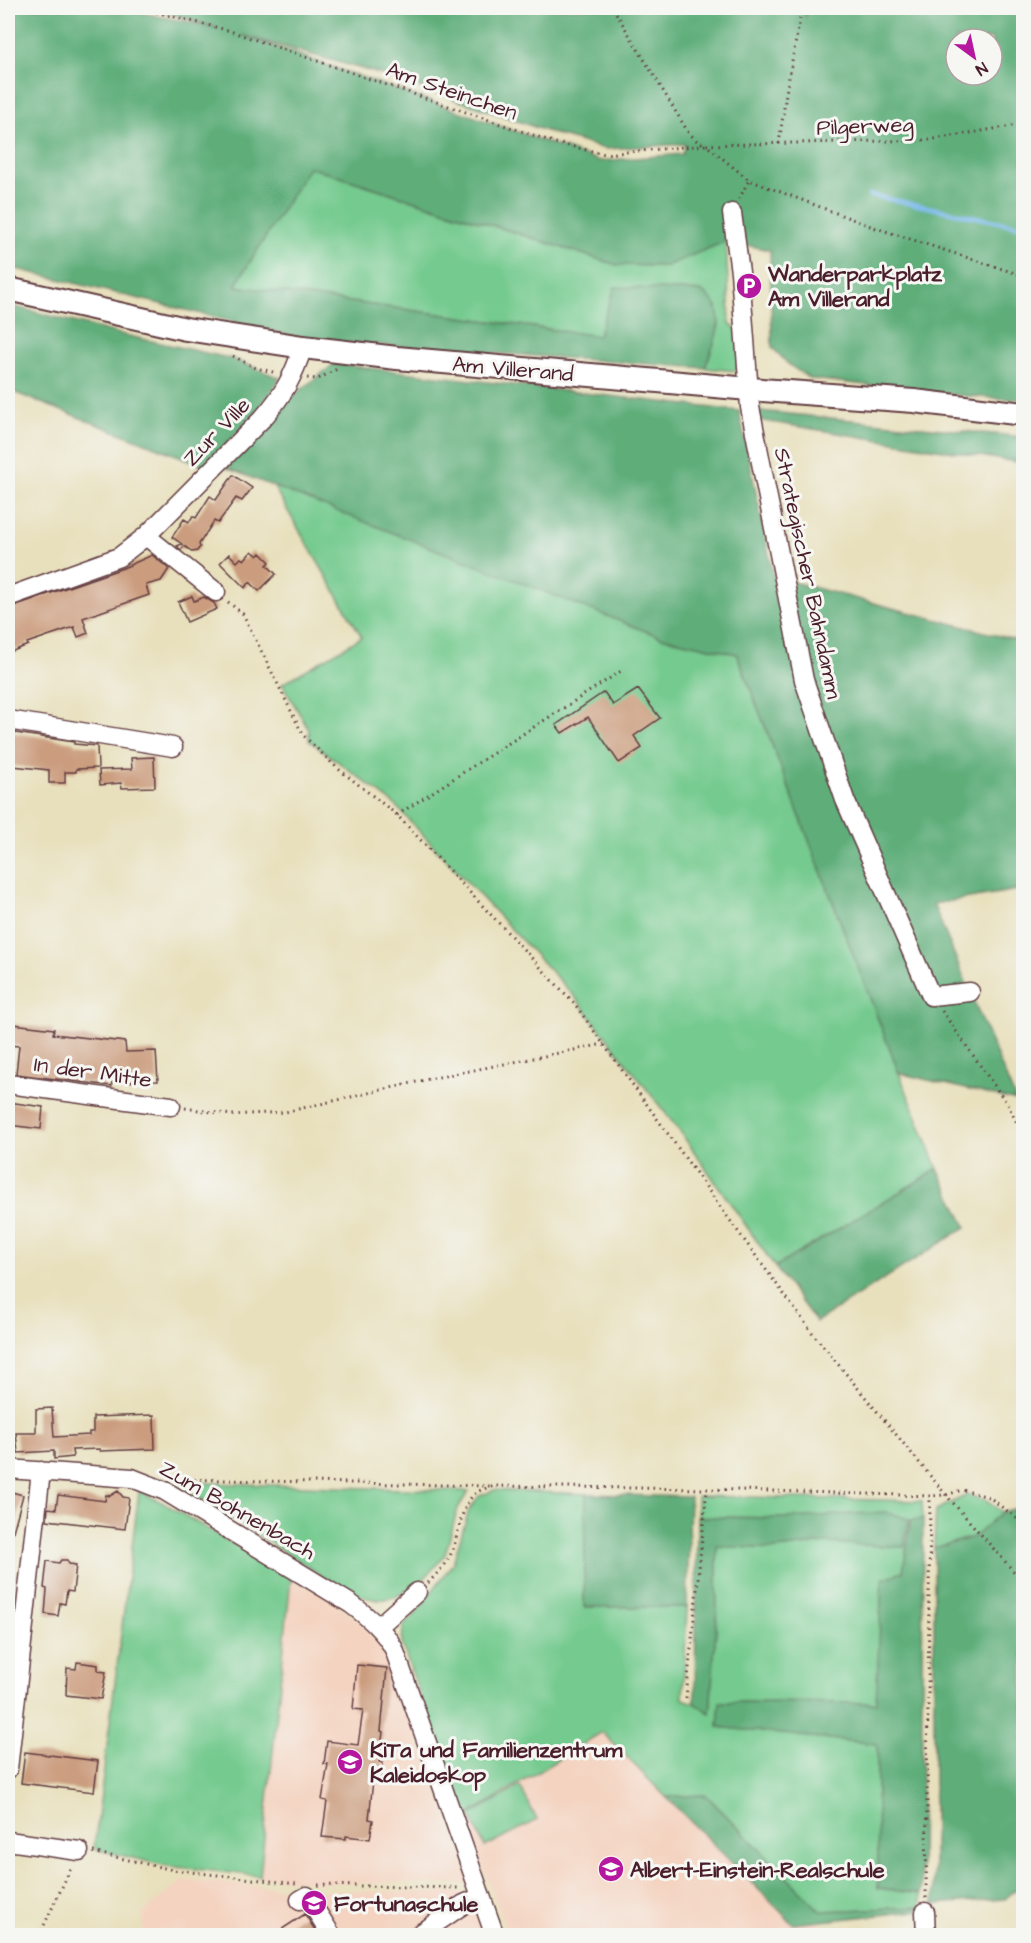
<svg xmlns="http://www.w3.org/2000/svg" width="1031" height="1943" viewBox="0 0 1031 1943" font-family="'Architects Daughter',sans-serif">
	<style>
		.built { fill: #f4d3c0 }
		.green { fill: #74ca8f; stroke: #5f745d; stroke-width: 1.5 }
		.forest { fill: #5fae7a; stroke: #546652; stroke-width: 1.5; fill-rule: evenodd }
		.lines { fill: none; stroke-linecap: round; stroke-linejoin: round }
		.stream { stroke: #79b9ed; stroke-width: 4.5 }
		.building { fill: #cb9c7e }
		.minor-casing { stroke: #623c41; stroke-width: 21 }
		.major-casing { stroke: #623c41; stroke-width: 26 }
		.path { stroke: #623c41; stroke-width: 3; stroke-dasharray: 1.5 4.5; stroke-linecap: butt }
		.minor { stroke: #fff; stroke-width: 18 }
		.major { stroke: #fff; stroke-width: 22 }
		.labels { text-anchor: middle; stroke-width: 6; stroke-linejoin: round; paint-order: stroke }
		.street-label { font-size: 22px; fill: #4a1f2b; stroke: #f6f6f2 }
		.poi-label { font-size: 22px; font-weight: bold; fill: #4a1f2b; stroke: #f6f6f2; text-anchor: start }
	</style>
	<rect width="100%" height="100%" fill="#f6f6f2"/>
	<filter id="ink" filterUnits="userSpaceOnUse"><feTurbulence type="fractalNoise" baseFrequency=".0167" numOctaves="2"/><feDisplacementMap in="SourceGraphic" scale="12" xChannelSelector="R" yChannelSelector="G"/><feConvolveMatrix kernelMatrix="1 2 1 2 8 2 1 2 1" color-interpolation-filters="sRGB"/></filter>
	<filter id="wash" filterUnits="userSpaceOnUse"><feTurbulence type="fractalNoise" baseFrequency=".008" numOctaves="4" result="noise"/><feDisplacementMap in="SourceGraphic" scale="24" xChannelSelector="R" yChannelSelector="G"/><feGaussianBlur stdDeviation="1.35" result="paint"/><feColorMatrix in="noise" values="0 0 0 0 0 0 0 0 0 0 0 0 0 0 0 0 0 1.4 0 .05"/><feComposite in="paint" operator="in"/></filter>
	<g filter="url(#wash)">
		<rect width="100%" height="100%" fill="#e8e0bd"/>
		<!-- built -->
		<path class="built" d="M291,1578l36,20 28,20 24,23 11,20 82,223 -82,-1h-72l-58,-7z
			M602,1732l190,191 29,-2 1,14h-314l-44,-117z
			M183,1880l125,10 162,3 14,42h-341l-1,-21z"/>
		<!-- green -->
		<path class="green" d="M309,167l308,98 49,1 60,-25 4,83 10,8 2,28 -7,11 -30,-3 14,-42 -2,-20 -119,30 -363,-50z
			M272,484l389,153 76,17 162,419 39,96 -163,98 -94,-134 -107,-137 -181,-193 -84,-63v-10l-27,-46 80,-47z
			M174,1482l295,9 -11,17 -13,47 -26,30 -24,12 -17,3 -27,-6z
			M494,1490l92,4 -2,112 103,1 -4,92 12,4 15,10 7,-99v-68l59,3 50,-6 77,4 6,-28 -212,-2v-21l225,5 1,18 -12,1 -8,52 -21,7 -5,124 -157,-1 -2,25 159,17 1,144 43,6v13l-101,4 -114,-116 -40,2 -64,-65 -138,86 -62,-173 1,-19 10,-9 40,-54 16,-53 10,-14z
			M139,1491l28,14 124,73 -31,298 -93,-10 -73,-17z
			M967,1495l18,5 17,12 -28,25 -40,11 2,-38z
			M520,1786l17,34 -52,27 -15,-32z"/>
		<!-- forest -->
		<path class="forest" d="M8,8h110l99,20 -66,-20h656l-2,10 3,-10h215v392l-56,-4 -157,-17 -22,-15 -16,-17 -2,-97 -44,-9 -60,25 -49,-1 -308,-98 -74,119 363,50 17,-49 85,4c33,17 14,51 5,77l-396,-28 -301,-73zM242,35l145,41 171,59 47,14 80,-5 -3,10 -82,7zM956,39h36v36h-36z
			M8,305l112,29 113,25 47,19 -22,33 -53,55 -197,-76z
			M334,364l405,47 35,168 19,3 230,60v247l-90,15 83,197 -117,-28 -162,-419 -76,-17 -435,-169 46,-48 21,-24z
			M760,411l263,26v26l-266,-43z
			M938,1169l28,58 -150,95 -41,-55z
			M586,1494l104,3 -3,110h-103z
			M1023,1504v379l-18,16 -71,5v-356l40,-11 28,-25 16,-4z
			M885,1512l24,7 -5,28 -78,-4 -50,6 -59,-3v68l-7,99 -15,-10 2,-186 91,1z
			M923,1519l-2,375 -43,-6 -1,-144 -159,-17 2,-25 156,1 6,-124 21,-7 8,-52z
			M706,1795l114,116 101,-4 -4,4 -124,13 -127,-127z"/>
		<g class="lines">
			<!-- stream -->
			<path class="stream" d="M869,195l155,32"/>
		</g>
		<g id="blocks">
			<!-- building -->
			<path class="building" d="M233,475l19,13 -10,13 -6,-3 -18,25 -4,-2 -15,23 1,3 -3,4 -4,1 -9,-6 -3,4 -4,-4 5,-2 -10,-7 12,-18 5,3 4,-6 3,2 14,-22 6,4z
				M252,551l6,5 3,-3 9,9 -3,3 9,9 -17,17 -9,-9 -5,6 -25,-25 9,-9 8,8 4,-4 3,2z
				M152,555l17,14 -8,12 -15,4 3,10 -66,23 5,15 -10,4 -4,-10 -47,16 1,2 -20,8v-13l7,-4 -7,-18v-10l115,-40z
				M192,596l2,5 10,-4 10,6 3,6 -30,13 -9,-20z
				M638,689l22,29 -26,18 8,12 -23,15 -31,-46 -26,16 -6,-8 48,-33 9,13z
				M9,732l65,10v2l23,2 1,22 -22,1v3h-11v11h-16v-13l-36,-4 1,-15 -6,-1z
				M154,757l1,30 -33,1 -1,-5 -21,2 -1,-15 33,-1 -1,-11z
				M13,1024l41,5 -1,5 72,8 1,10 30,-1 2,30 -46,1v4l-96,-12 3,-28 -11,-1v-16h4z
				M8,1102l35,5 -2,22 -33,-4z
				M52,1408l2,29 35,-2v-3h4v-15l61,-2 1,34 -55,2v-2l-28,1 1,7 -19,2v-8l-36,2 -2,-20h20v-24z
				M8,1491l15,4 -12,44h-3z
				M118,1491l5,6 6,1 -4,31 -78,-9 1,-12 8,1 2,-14 47,6 1,-6 4,1z
				M61,1560h6l2,4 7,1 -3,27 -6,-1 -2,13 -5,-1 -2,13 -13,-2 2,-25 -3,-1 3,-27 12,2z
				M77,1662l21,3v6l8,1 -5,27 -35,-4 1,-27 9,1z
				M357,1665l30,3 -6,63 2,1 -4,30 4,1 -2,18 -8,-1 -4,39 4,1 -3,19 -24,-3v3l-24,-2 5,-36 -5,-1 6,-36h-4l3,-23 31,4 5,-35 -10,-1z
				M25,1752l73,9 -4,31 -73,-9z
				M305,1914l13,21h-45z"/>
		</g>
	</g>
	<g filter="url(#ink)">
		<use href="#blocks" fill-opacity="0" stroke="#623c41" stroke-width="1.5"/>
		<g class="lines">
			<!-- minor casing -->
			<g class="minor-casing">
				<path id="minor" d="M732,213l8,59 10,135 54,273 41,120 86,196 39,-4
					M146,536l70,56
					M8,597l111,-40 27,-21 117,-118c21,-24 30,-41 40,-71
					M8,720l165,27
					M8,1084l163,22
					M8,1469l124,9 33,13 186,113c17,13 33,26 43,45l101,287
					M379,1626l38,-34
					M8,1769l33,-298
					M8,1841l71,10
					M300,1900l7,-4 25,40
					M925,1912l1,24
					M417,1936l47,-32 17,-7"/>
			</g>
			<!-- major casing -->
			<g class="major-casing">
				<path id="major" d="M8,289l178,40 117,18 94,11 352,31 165,12 110,13"/>
			</g>
			<!-- path -->
			<path class="path" d="M139,8l88,22 329,113 49,11 101,-9 43,35 124,47 151,49
				M613,8l75,124 9,9 9,4 222,-5 96,-16
				M779,144l7,-51 16,-85
				M739,199l10,-19
				M233,356l23,12 21,5
				M307,378l11,1 19,-10
				M228,602l15,12 60,121 33,32 61,48 177,188 168,234 72,98 132,160 78,88
				M397,815l224,-144
				M942,1011l66,94 16,32
				M185,1108l47,7 53,-3 149,-34 170,-34
				M176,1479l314,7
				M428,1583c10,-10 20,-21 25,-34 7,-19 8,-50 28,-59 4,-2 10,-3 14,-4l212,3 223,7 16,-1 16,-5 27,7 35,27
				M686,1698l21,-209
				M93,1852l80,18 124,14
				M318,1885l141,3
				M926,1898l4,-402
				M39,1936l33,-70"/>
			<!-- minor -->
			<use href="#minor" class="minor"/>
			<!-- major -->
			<use href="#major" class="major"/>
		</g>
	</g>
	<!-- icons -->
	<defs>
		<g id="parking-disc" transform="scale(1.35)"><circle r="9.5" fill="#b5179e" stroke="#f6f6f2"/><path d="M-3.5-5.5H1a3.5 3.5 0 0 1 0 7H-1V5.5H-3.5ZM-1-3.4V-.6H.8a1.4 1.4 0 0 0 0-2.8Z" fill="#fff"/></g>
		<g id="school-disc" transform="scale(1.35)"><circle r="9.5" fill="#b5179e" stroke="#f6f6f2"/><path d="M0-5L7-2L0 1L-7-2ZM-4 1L0 2.5L4 1V4Q0 6-4 4Z" fill="#fff"/></g>
	</defs>
	<g fill-rule="evenodd">
		<use href="#parking-disc" x="749" y="286"/>
		<use href="#school-disc" x="350" y="1762"/>
		<use href="#school-disc" x="611" y="1869"/>
		<use href="#school-disc" x="314" y="1903"/>
	</g>
	<g class="labels">
		<!-- street labels -->
		<g class="street-label">
			<text transform="translate(452 90) rotate(19)" y="8">Am Steinchen</text>
			<text transform="translate(865 125) rotate(-2)" y="8">Pilgerweg</text>
			<text transform="translate(513 368) rotate(5)" y="8">Am Villerand</text>
			<text transform="translate(216 431) rotate(-46)" y="8">Zur Ville</text>
			<text transform="translate(809 573) rotate(78)" y="8">Strategischer Bahndamm</text>
			<text transform="translate(93 1071) rotate(8)" y="8">In der Mitte</text>
			<text transform="translate(238 1509) rotate(30)" y="8">Zum Bohnenbach</text>
		</g>
		<!-- poi labels -->
		<g class="poi-label">
			<text x="768" y="281">Wanderparkplatz<tspan x="768" dy="25">Am Villerand</tspan></text>
			<text x="370" y="1757">KiTa und Familienzentrum<tspan x="370" dy="25">Kaleidoskop</tspan></text>
			<text x="630" y="1877">Albert-Einstein-Realschule</text>
			<text x="334" y="1911">Fortunaschule</text>
		</g>
	</g>
	<!-- margin -->
	<rect width="1031" height="1943" fill="none" stroke="#f6f6f2" stroke-width="30"/>
	<!-- north arrow -->
	<g transform="translate(974 57) rotate(147)"><circle r="28" fill="#f6f6f2" stroke="#b1a0a2" stroke-width="1.5"/>
	<path d="M0-4.5L10 22L0 15L-10 22Z" fill="#b5179e"/>
	<text y="-9" font-size="16" font-weight="bold" text-anchor="middle" fill="#4a1f2b">N</text>
	</g>
</svg>
